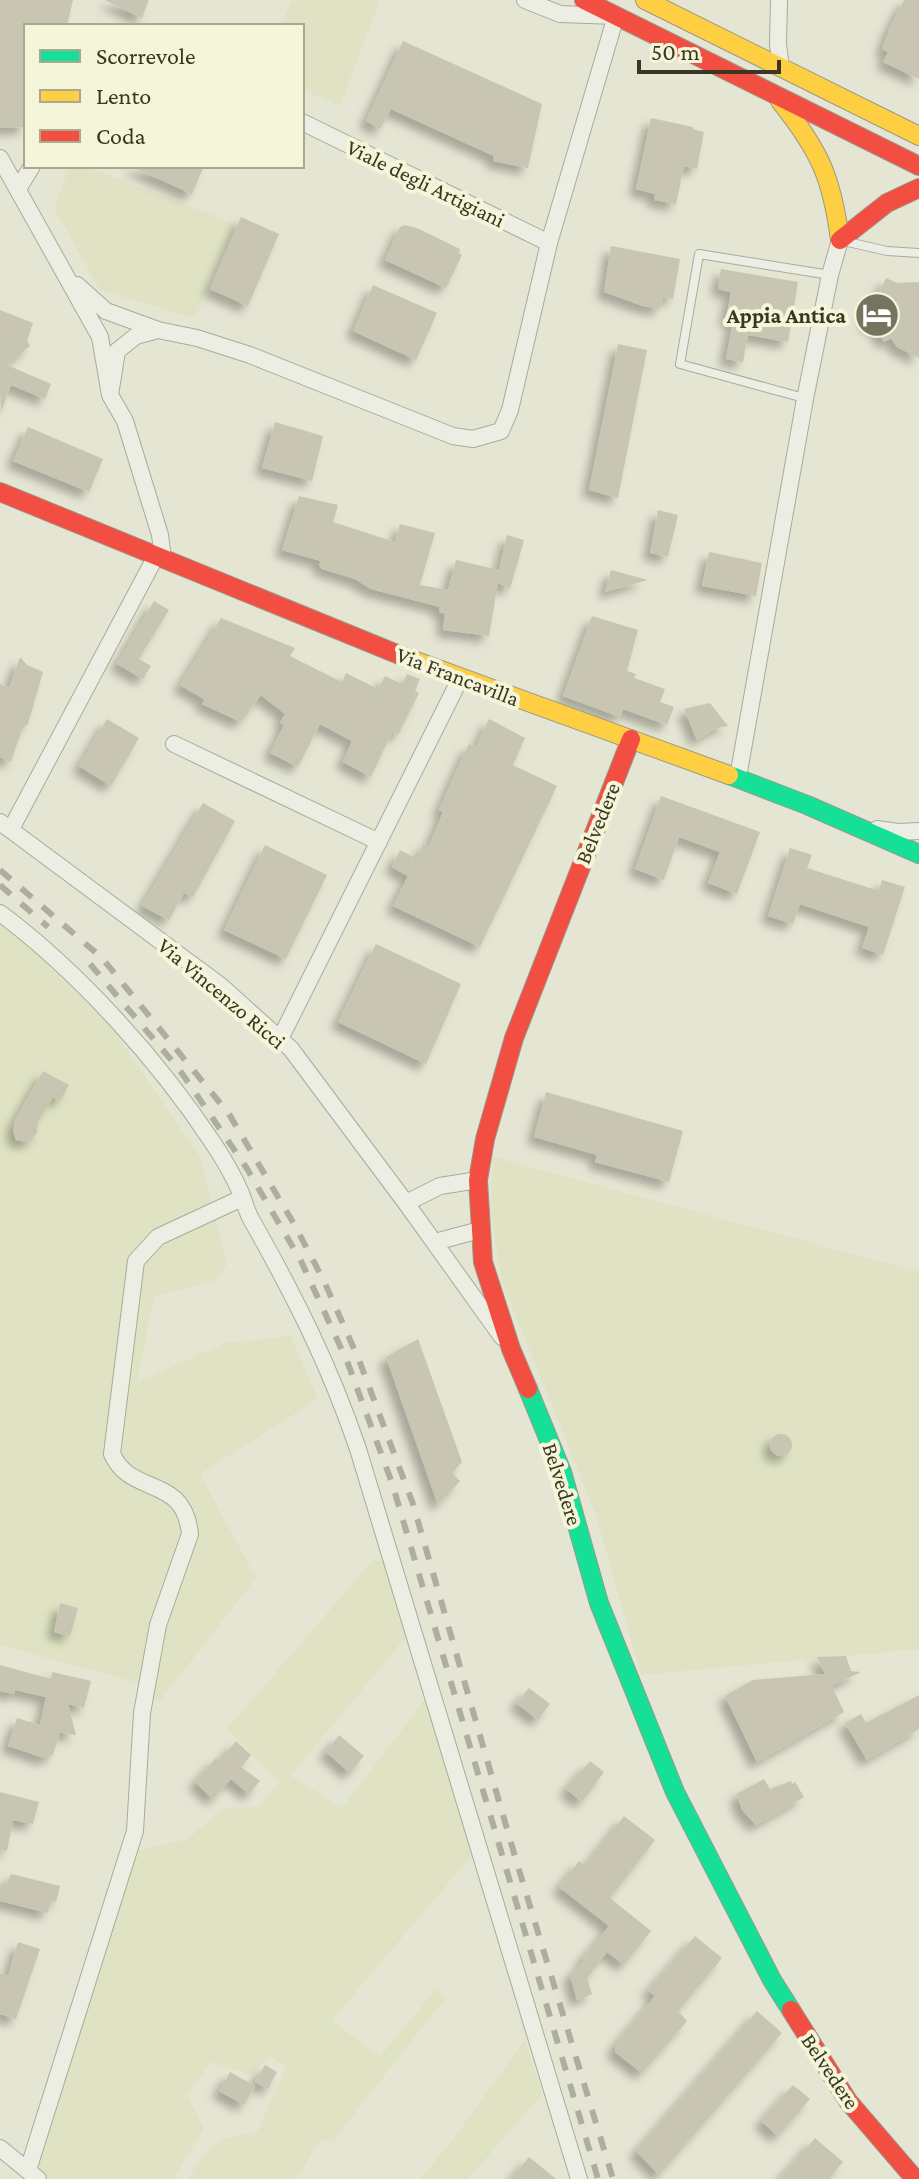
<svg xmlns="http://www.w3.org/2000/svg" width="919" height="2179" viewBox="0 0 919 2179" font-family="'Crimson Pro',serif">
	<style>
		.farmland { fill: #dfe3c3 }
		.building { fill: #c8c5b2; filter: url(#shadow) }
		.lines { fill: none; stroke-linecap: round; stroke-linejoin: round }
		.lane-casing { stroke: #aaaa9a; stroke-width: 10 }
		.street-casing { stroke: #aaaa9a; stroke-width: 18 }
		.fast-casing { stroke: #9a998a; stroke-width: 20 }
		.slow-casing { stroke: #9a998a; stroke-width: 20 }
		.jam-casing { stroke: #9a998a; stroke-width: 20 }
		.lane { stroke: #edeee3; stroke-width: 8 }
		.street { stroke: #edeee3; stroke-width: 16 }
		.fast { stroke: #16e098; stroke-width: 18 }
		.slow { stroke: #ffcf43; stroke-width: 18 }
		.jam { stroke: #f24e42; stroke-width: 18 }
		.rail { stroke: #adada2; stroke-width: 6; stroke-dasharray: 14 14; stroke-linecap: butt }
		.labels { text-anchor: middle; stroke-width: 8; stroke-linejoin: round; paint-order: stroke }
		.street-label { font-size: 22px; fill: #3a3621; stroke: #f4f5d9 }
		.poi-label { font-size: 22px; font-weight: bold; fill: #3a3621; stroke: #f4f5d9; text-anchor: end }
	</style>
	<defs>
		<filter id="shadow"><feDropShadow dx="-7" dy="7" stdDeviation="4" flood-color="#0004"/></filter>
	</defs>
	<rect width="100%" height="100%" fill="#e4e5d2"/>
	<!-- farmland -->
	<path class="farmland" d="M292,0h88l-40,106 -38,-17v-63h-22z
		M70,166h14l151,58 -40,94 -95,-28 -46,-82z
		M0,925l88,69 113,164 26,106 -11,16 -62,16 -17,86 89,-39 65,-7 27,63 -118,75 56,104 -97,124 -13,-17 -146,-40z
		M493,1157l426,115v377l-278,26 -45,-160 -95,-236 -11,-72z
		M373,1560l13,2 22,72 -117,142 51,32 85,-111 47,156 -142,167 48,37 56,-68 10,8 -113,144 -13,-1 -23,39h-109l16,-25 18,-15 35,-7 29,-64 -16,-12 -19,19 -40,-13 -24,33 17,34 -31,50h-123l-17,-14 104,-314 51,-12 34,-30 36,-2 21,-25 -52,-53z
		M525,2040l17,54 -74,85h-48l34,-41z"/>
	<!-- building -->
	<path class="building" d="M0,0h73l-6,26h-41v101l-26,1z
		M105,0h44l-7,18z
		M904,0h15v79l-36,-17 5,-10 -6,-3 9,-24z
		M403,41l139,63 -14,64 -35,-7 1,-5 -103,-47 -11,20 -14,-8z
		M651,118l42,9v2l11,3 -7,37 -13,-3 -8,38 -22,-4 1,-6 -19,-5z
		M130,166h74l-12,28z
		M241,217l38,17 -31,72 -38,-17z
		M405,225l12,3 43,21 -1,4 3,2 -16,33 -61,-28 15,-33z
		M611,246l69,13 -7,40 -10,-2 -3,12 -17,-3 -39,-14z
		M721,269l77,13 -10,60 -40,-7 -5,27 -17,-3 7,-38 -7,-1 5,-28 -13,-3z
		M886,278l11,5 22,-1v76l-22,-11 -6,-9 -7,4 -9,-15 -10,-5z
		M373,285l64,28 -21,47 -63,-29z
		M0,310l33,13 -6,17 3,6 -23,19 44,19 -6,15 -34,-14 -10,27z
		M618,344l29,6 -29,148 -29,-8z
		M275,422l48,14 -11,45 -50,-13z
		M28,427l75,32 -14,33 -76,-31z
		M299,496l39,9 -5,17 62,20 5,-18 35,9 -15,52 28,5 8,-30 43,10 8,-35 17,5 -14,49 -12,-6 -9,53 -46,-6 2,-16 -6,-2 1,-5 -69,-18 -16,-10 -33,-10 -3,-4 2,-4 -39,-11z
		M658,510l20,5 -10,42 -18,-4z
		M709,552l53,11 -6,33 -54,-10z
		M611,570l37,10 -43,12z
		M154,601l15,9 -30,49 12,7 -8,13 -26,-15z
		M592,616l46,14 -11,41 9,3 -2,4 31,11 -5,13 14,5 -7,18 -44,-16 -3,8 -57,-21z
		M221,618l74,30 -5,8 52,26 4,-9 32,16 7,-13 17,8 5,-10 13,5 -5,12 4,2 -21,42 -6,-3 -21,45 -28,-15 9,-21 -32,-17 -22,43 -28,-14 14,-28 -4,-2 5,-9 -24,-19 -20,27 -39,-18 3,-4 -25,-15z
		M20,657l7,8 16,7 -15,52 -6,5 -11,33 -11,-5v-73l9,4z
		M710,703l18,23 -12,2 -19,12 -13,-31z
		M107,719l32,19 -28,48 -32,-20z
		M489,719l36,19 -12,27 44,21 -77,161 -87,-41 15,-30 -16,-9 8,-17 17,9 6,-15 6,2 14,-34 -4,-2 15,-34 15,-32 7,3z
		M661,796l99,36 -23,62 -29,-11 12,-31 -41,-15 -15,43 -29,-11z
		M203,803l32,18 -42,76 -9,-4 -15,27 -27,-14z
		M265,845l62,30 -41,84 -62,-29z
		M790,848l22,7 -5,13 72,23 3,-11 23,7 -22,68 -21,-7 7,-21 -69,-23 -7,20 -25,-8z
		M376,944l85,40 -35,80 -88,-42z
		M43,1071l26,14 -9,16 -7,-4 -15,25 -1,11 -5,6 -6,3 -10,-2 -3,-9 2,-11z
		M546,1092l137,39 -14,51 -74,-20 2,-7 -63,-18z
		M418,1339l44,123 -10,11 8,8 -22,24 -52,-148z
		M770 1445a11 11 0 1 1 22 0a11 11 0 1 1-22 0Z
		M60,1603l18,5 -8,28 -16,-4z
		M846,1656l5,15 10,1 -29,14 12,26 -87,50 -32,-66 28,-16 72,-6 -8,-17z
		M0,1665l51,14 1,-7 39,9 -7,27 -16,-4 8,31 -16,-3 -7,23 -9,3 -36,-12 9,-28 23,7 6,-28 -31,-7 -1,4 -14,-3z
		M529,1688l21,16 -12,16 -22,-17z
		M919,1695v34l-52,31 -22,-37 16,-9 5,9z
		M339,1735l25,21 -14,17 -24,-21z
		M236,1741l15,14 -10,12 19,14 -11,13 -18,-15 -18,20 -18,-17 21,-24 3,3z
		M590,1761l14,11 -22,30 -16,-13z
		M764,1779l6,10 21,-8 1,3 3,-2 9,15 -48,28 -14,-15 -5,-16z
		M0,1792l39,10 -6,22 -20,-4 -6,31 -7,-1z
		M624,1816l31,24 -45,58 41,33 -27,34 -17,-13 -20,26 5,16 -15,6 -7,-25 14,-14 -2,-2 27,-33 -50,-39 20,-26 6,5z
		M11,1874l49,12 -4,16 -6,-1 -2,12 -48,-12v-14l4,1z
		M695,1936l27,22 -44,53 9,10 -45,52 -27,-21v-7l40,-49 -7,-6z
		M18,1942l22,7 -24,70 -16,-5v-41l8,3z
		M757,2011l25,22 -123,142 -23,-24z
		M265,2065l12,7 -9,17 -13,-7z
		M230,2072l25,14 -11,19 -25,-14z
		M793,2085l17,14 -32,37 -17,-15z
		M815,2138l28,24 -15,17h-49z
		M529,2157l27,22h-45z"/>
	<g class="lines">
		<!-- lane casing -->
		<g class="lane-casing">
			<path id="lane" d="M848,242l39,9 32,2
				M804,398l-124,-34 19,-110 131,21"/>
		</g>
		<!-- street casing -->
		<g class="street-casing">
			<path id="street" d="M779,0l-1,44 3,24
				M302,122l247,121
				M0,158l100,179 10,58 15,26 35,114 3,24
				M18,189l14,-23
				M77,285l29,26 52,19
				M110,395l7,-44 19,-15 22,-6 39,8 53,17 203,81 20,3 28,-8 9,-21 39,-167 67,-227 -56,-2 -35,-14
				M174,744l205,98
				M738,777l67,-378 25,-124 10,-35
				M0,822l221,164 70,63 115,154 96,134
				M11,829l145,-273
				M877,829l21,3 21,-1
				M0,913c79,59 159,148 213,230 10,15 20,32 27,48 4,9 6,19 11,28 44,78 78,145 107,230l221,730
				M280,1039l180,-360
				M406,1203l34,-17 38,-6
				M435,1242l45,-12
				M0,2148l38,31
				M28,2170l107,-339 7,-118 16,-88 32,-91c-6,-60 -59,-37 -78,-80l24,-193 22,-24 84,-39"/>
		</g>
		<!-- fast casing -->
		<g class="fast-casing">
			<path id="fast" d="M729,775l78,30 112,49
				M528,1389l34,83 37,131 76,189 97,188 19,30"/>
		</g>
		<!-- slow casing -->
		<g class="slow-casing">
			<path id="slow" d="M645,0l274,136
				M780,101c39,49 52,76 60,139
				M402,656l327,119"/>
		</g>
		<!-- jam casing -->
		<g class="jam-casing">
			<path id="jam" d="M584,0l335,166
				M840,240l47,-37 32,-15
				M0,492l402,164
				M528,1389l-17,-40 -28,-87 -5,-82 7,-41 29,-101 117,-299
				M791,2010l57,91 67,78"/>
		</g>
		<!-- lane -->
		<use href="#lane" class="lane"/>
		<!-- street -->
		<use href="#street" class="street"/>
		<!-- fast -->
		<use href="#fast" class="fast"/>
		<!-- slow -->
		<use href="#slow" class="slow"/>
		<!-- jam -->
		<use href="#jam" class="jam"/>
		<!-- rail -->
		<path class="rail" d="M0,870l102,88 127,156 65,110 30,57 35,79 54,144 103,356 97,319
			M0,885l48,42
			M90,964l89,105 67,98 55,94 46,100 45,122 206,696"/>
	</g>
	<!-- icons -->
	<defs>
		<g id="hotel-disc" transform="scale(2.3)"><circle r="9.5" fill="#76735f" stroke="#f4f5d9"/><path d="M-6-4.5h1.5V1H6V5H4.5V3h-9V5H-6ZM-4 0a1.8 1.8 0 1 1 3.6 0ZM.5 0V-2.5h3Q6-2.5 6 0Z" fill="#fff"/></g>
	</defs>
	<g fill-rule="evenodd">
		<use href="#hotel-disc" x="877" y="315"/>
	</g>
	<g class="labels">
		<!-- street labels -->
		<g class="street-label">
			<text transform="translate(426 183) rotate(26)" y="8">Viale degli Artigiani</text>
			<text transform="translate(458 676) rotate(21)" y="8">Via Francavilla</text>
			<text transform="translate(597 823) rotate(-68)" y="8">Belvedere</text>
			<text transform="translate(222 993) rotate(40)" y="8">Via Vincenzo Ricci</text>
			<text transform="translate(563 1484) rotate(72)" y="8">Belvedere</text>
			<text transform="translate(831 2071) rotate(56)" y="8">Belvedere</text>
		</g>
		<!-- poi labels -->
		<g class="poi-label">
			<text x="846" y="323">Appia Antica</text>
		</g>
	</g>
	<!-- legend -->
	<rect x="24" y="24" width="280" height="144" fill="#f4f5d9" stroke="#aaa98f" stroke-width="2"/>
	<rect x="40" y="50" width="40" height="12" fill="#16e098" stroke="#aaa98f" stroke-width="2"/>
	<text x="96" y="64" font-size="24" fill="#3a3621">Scorrevole</text>
	<rect x="40" y="90" width="40" height="12" fill="#ffcf43" stroke="#aaa98f" stroke-width="2"/>
	<text x="96" y="104" font-size="24" fill="#3a3621">Lento</text>
	<rect x="40" y="130" width="40" height="12" fill="#f24e42" stroke="#aaa98f" stroke-width="2"/>
	<text x="96" y="144" font-size="24" fill="#3a3621">Coda</text>
	<!-- scale -->
	<path d="M639 60v12h140v-12" fill="none" stroke="#3a3621" stroke-width="4"/>
	<text x="651" y="60" font-size="24" fill="#3a3621" stroke="#f4f5d9" stroke-width="6" paint-order="stroke">50 m</text>
</svg>
